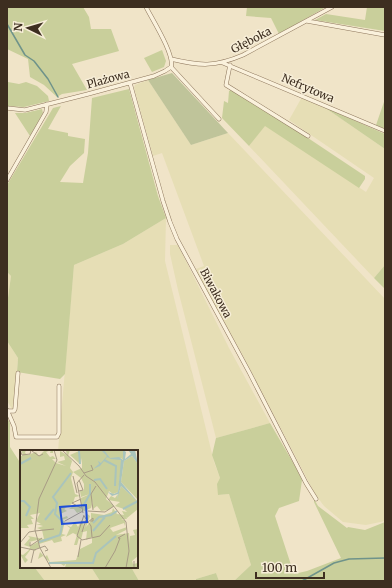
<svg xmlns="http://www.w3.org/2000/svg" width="392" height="588" viewBox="0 0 392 588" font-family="Merriweather,serif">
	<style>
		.farmland { fill: #e6deb5 }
		.green { fill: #c9cf9b }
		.cemetery { fill: #bfc49a }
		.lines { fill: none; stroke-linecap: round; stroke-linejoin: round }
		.stream { stroke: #6f938a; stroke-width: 1.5 }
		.street-casing { stroke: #8d765c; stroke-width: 4.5 }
		.street { stroke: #faf1dc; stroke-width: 3.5 }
		.labels { text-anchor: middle; stroke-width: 3; stroke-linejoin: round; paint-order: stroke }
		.street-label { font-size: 11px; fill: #3d2e20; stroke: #f7eed8 }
		.inset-river { fill: none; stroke: #a9c4bc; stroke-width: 2 }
		.inset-road { fill: none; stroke: #a89b85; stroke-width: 1 }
		.view { fill: #1d4ed8; fill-opacity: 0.15; stroke: #1d4ed8; stroke-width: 2 }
		.inset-edge { fill: none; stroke: #3d2e20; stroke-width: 2 }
	</style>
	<rect width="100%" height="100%" fill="#f0e4c8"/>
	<!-- farmland -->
	<path class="farmland" d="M148,80l43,65 37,-12 157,166v222l-19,4 -23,-3 -19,-16 -9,-12 -72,-138 -45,-80 -2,-7 8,-3 -42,-113 -9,3 -19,-68 1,-3z
		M302,97l22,10 61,42v116l-11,13 -125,-132 16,-21 101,67 8,-14 -85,-58z
		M166,218l-1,43 49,201 6,16 -1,17 10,-1 22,71 -17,16h-15l-3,-8 -20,6v2h-57l-8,-14h6v-116h-79l16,-186 49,-21z
		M170,245h8l51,103 41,75 -54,15 -38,-148 -8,-36z
		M7,272l4,4 -4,29z
		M7,341l11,17 -5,52 -6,-9z
		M37,567h54l9,14h-55l-10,-13z"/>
	<!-- green -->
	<path class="green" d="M7,7h76l6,10 2,12h20l8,22 -47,13 15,26 -25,4 -5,3 -13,-12 -14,-8 -2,-18 -21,-10z
		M247,7h79l-47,27 -8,-16 -25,-2z
		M367,7h18v24l-70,-11 11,-6 39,6z
		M162,50l4,11 -2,6 -12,5 -8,-14z
		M7,78l1,4 11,2 7,-2 11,4 11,10 1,5 -25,6 -17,-1z
		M129,89l29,107 8,22 -43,26 -49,21 -9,109 -5,5 -43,-7 1,-14 -11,-17v-36l4,-29 -4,-4v-87l46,-77 8,-2 -13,23 20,4v3l17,3 -1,14 -14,13 -10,16 23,1 5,-30 4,-55z
		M231,90l56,34 78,52v3l-6,9 -94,-62 -16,20 -27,-28 2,-17 4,2 1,-12z
		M385,99v30l-9,-4z
		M324,107l61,27v15z
		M42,109l1,4 -13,23 -15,-23h10z
		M385,265v24l-11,-11z
		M7,418l3,5v24l11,17v103h16l-2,1 10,13h-38z
		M270,423l25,43 7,14 -3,21 -20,7 -4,8 19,58 13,-3 34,-13 -27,-56v-3l4,7 29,22 1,-1 17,3 20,-8v59h-151l17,-16 -22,-71 -11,1 -1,-11 3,-6 -8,-23 4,-17z
		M91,567h40l8,14h-39z
		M216,573l3,8h-23v-2z"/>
	<!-- cemetery -->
	<path class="cemetery" d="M172,73l56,60 -37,12 -43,-65z"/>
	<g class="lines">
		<!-- stream -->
		<path class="stream" d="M7,24l18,31 9,6 14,18 10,18
			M302,581l32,-18 15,-4 36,-1"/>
		<!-- street casing -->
		<g class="street-casing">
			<path id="street" d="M146,7c6,12 29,48 25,60
				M307,21l78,14
				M171,59c29,7 44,8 72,-4l89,-48
				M223,63l162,68
				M230,65l-4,20 82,51
				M171,67l48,52
				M130,83l33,118 7,21 7,17 72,133 57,111 10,16
				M7,108l18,2 63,-16 66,-18 11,-5 6,-4
				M7,180l39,-68 1,-8
				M7,410l7,16 2,11h41l2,-4v-47
				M8,411h6l1,-2 3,-36"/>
		</g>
		<!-- street -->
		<use href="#street" class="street"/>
	</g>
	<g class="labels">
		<!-- street labels -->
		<g class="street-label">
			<text transform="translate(251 40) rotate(-27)" y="4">Głęboka</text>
			<text transform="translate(108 79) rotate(-15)" y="4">Plażowa</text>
			<text transform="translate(308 88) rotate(23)" y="4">Nefrytowa</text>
			<text transform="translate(216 293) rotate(62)" y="4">Biwakowa</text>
		</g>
	</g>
	<!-- overview -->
	<g transform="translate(20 450)">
		<rect width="118" height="118" fill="#f0e4c8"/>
		<path d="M1,0h5l-1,3 3,2 8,-3 3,4 6,-6h8v3h-3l1,-3 -5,2 4,5 3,-1 3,3h-4l4,4 10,3 -9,-4 8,-2 -1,-4 -4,1v-6l7,4 -1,-4 4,-1 -2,6 4,5 -2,7 3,4 9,-4v-5l-1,-5 -1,6 -10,-9 9,-4 -7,-1h31l3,5 -2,-5h19l1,2 -1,8 -2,-2h-3l4,3 -4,31 -5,2 -4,-3 -3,8 8,7 -6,4 -7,1 -4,-5 -4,3v-8l-2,7 -7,3 -4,-3 2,3 -5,2 -3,-4h-5l6,-4 6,1v-8l9,-4 -9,3 -1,-6 4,-1v-6l-3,-6 -8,-6 -2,6 4,16 5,2 -5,1 -2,6 -9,6 3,2 -7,3 2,4 5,-2 1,2 -6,2 3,1 -3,13 4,1 -5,2 1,4 -8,2 -2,-3 -13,4 -2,-4 -8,2 1,4 8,-4 2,6 -5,1 1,2 -5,-2 -6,8 3,3 -3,3 -5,-9 3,1 6,-5 1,-3 -6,-2 6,-7 -2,-2 16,3 -2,-9 -5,-2 6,-2 -7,-2h5l-5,-3 4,-8 -10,2 4,4h-3l2,5 -6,1 2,3h-9v-71l3,-2zM112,6l6,8v36l-17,-18 3,-21zM101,36l17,16v7l-11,9 -1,-1 1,2h-6l4,1v6l-1,-3 -14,5 3,4 14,-5 -1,3 -10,5 13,-2 1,11v-8l5,-1 -2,-5 5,-1v27l-6,5 1,3 5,-1v5h-12l-1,-7 1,6 -3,1h-58l1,-5 -2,3 -3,-2h-9l-9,-8 -5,3 2,-7 5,5 2,-2 3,7 26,-2 4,-11 12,-6v-6l-6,3 1,-9 -4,1 -2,8 -2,-2 -2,7h-3l3,-10 -4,-2 -7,4 4,-9 -4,-3 5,2 4,-5 3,5 4,-7 3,8 1,-15 4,3 -4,11 5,-6v-8l13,2 8,-3 1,-4 4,6 7,1 -2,-4 5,1 -3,-3 -9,-3 5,-4 -12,-2 3,-4 4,2 3,-4 -1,5z" fill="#c9cf9b"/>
		<path d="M72,0h12l6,8 9,-1 4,3v-10l3,2 -1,7 6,-5 -3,-4h7l3,14 -6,-8 -8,5 -3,21 17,20 -17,-16 -4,14 1,-6 -6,2 -4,-4 6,2 4,-2 3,-32 -10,-1 -4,-2 -7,9 -7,3 6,-5 -1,-3 3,2 6,-7 -6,-6z" fill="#a9c4bc"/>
		<path class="inset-river" d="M59,1l1,13M84,10l12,6 -1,20M0,14l11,-6M74,30l6,-1 7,10M0,51h4l6,6 -4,9M62,58l8,-14v-10M103,59l15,-8M25,70l9,-11M73,73l6,-6 12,-2 6,-4M73,81l12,-14M40,85l3,-13 -8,-8 2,-11 -4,-6 18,-24M19,92l21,-7M29,113h44l3,-10 20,-17"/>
		<path class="inset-road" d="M0,0l2,5 8,-1 1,-4M42,0l17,16 7,10 9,6 31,40 3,29 -3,17M12,1l7,5 4,-2M64,23l9,-3 -2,-5M53,26l4,17M59,30l4,10 -4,1M61,58l-9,-5 9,-4M73,60l-2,-16 5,-8M68,61l17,1 9,-6M63,63l-6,-30 7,-8M64,65l-7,21 5,4 18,-4 10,-11M64,66l7,10 1,11M45,71l18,-10M68,72l5,-4v3h-3M15,81l19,-2M62,82l4,-12M10,92v4l12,-8M0,93l9,-11 6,-1M0,97l14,3 11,-4 3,4 -3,1M58,107l3,-17M11,113l3,-13M31,118l-11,-20 -5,-18 4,-31 18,-39 -3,-10M85,118l10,-17 5,-13h-2l7,-4M106,118h8v-7"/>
		<path class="view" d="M66,55l1,17 -25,2 -2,-17z"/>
		<rect width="118" height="118" class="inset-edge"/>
	</g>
	<!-- border -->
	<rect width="392" height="588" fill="none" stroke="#3d2e20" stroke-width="16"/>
	<!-- north arrow -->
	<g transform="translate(28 28) rotate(275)" stroke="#f7eed8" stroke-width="3" paint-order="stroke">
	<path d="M0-3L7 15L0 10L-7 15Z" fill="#3d2e20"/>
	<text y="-6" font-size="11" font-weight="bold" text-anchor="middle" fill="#3d2e20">N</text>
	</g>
	<!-- scale -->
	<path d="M256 572v6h68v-6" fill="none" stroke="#3d2e20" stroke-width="2"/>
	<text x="262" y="572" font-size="12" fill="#3d2e20" stroke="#f7eed8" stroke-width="3" paint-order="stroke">100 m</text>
</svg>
